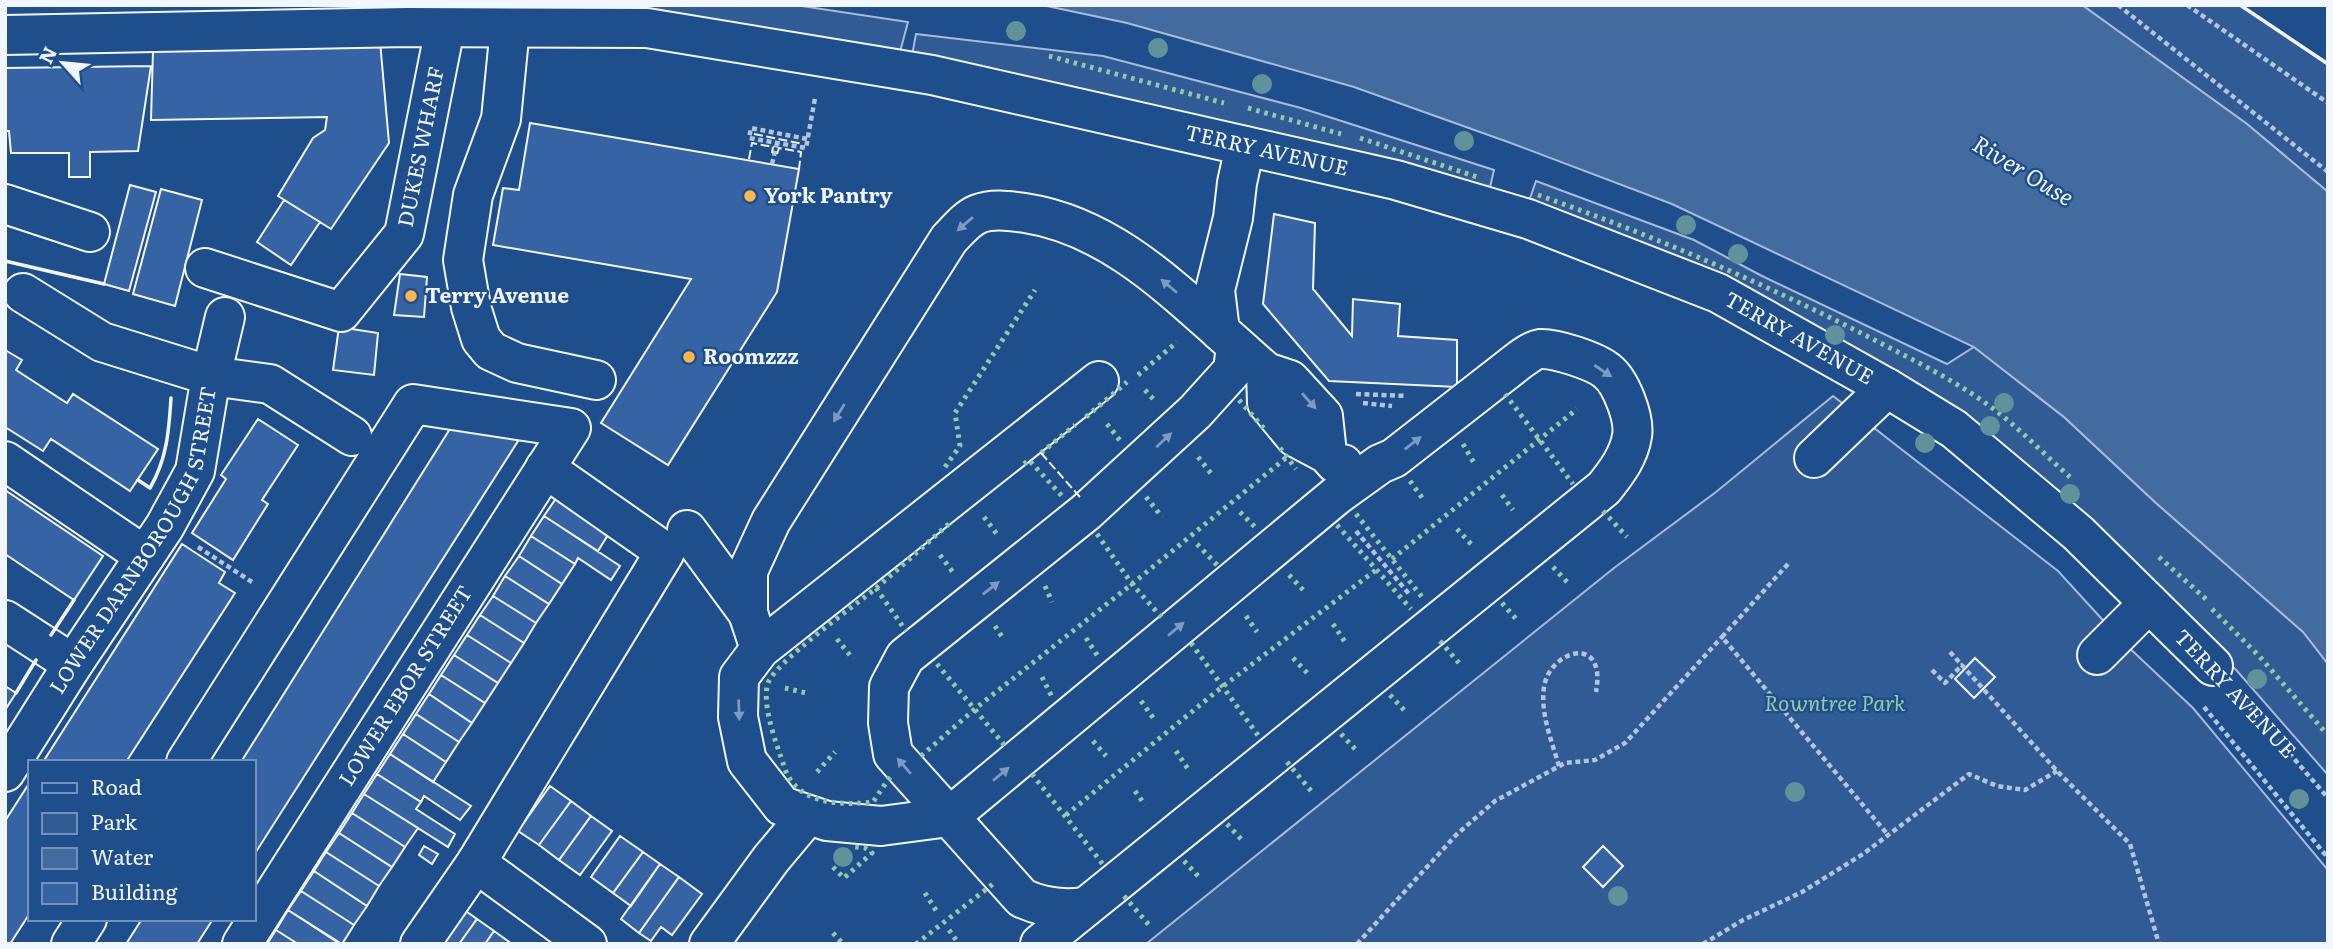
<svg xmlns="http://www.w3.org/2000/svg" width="2333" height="949" viewBox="0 0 2333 949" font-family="Literata,serif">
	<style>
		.green { fill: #305b95; stroke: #a8bbd7; stroke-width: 2 }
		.water { fill: #446ba0; stroke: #a8bbd7; stroke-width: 2 }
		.building { fill: #3563a3; stroke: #f2f6ff; stroke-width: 2 }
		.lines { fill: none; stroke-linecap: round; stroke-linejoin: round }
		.minor-casing { stroke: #f2f6ff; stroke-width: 42 }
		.path { stroke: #b3c4dc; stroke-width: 4.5; stroke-dasharray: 5 3.5; stroke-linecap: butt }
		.minor { stroke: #1f4e8c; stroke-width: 38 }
		.hedge { stroke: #97c8a6; stroke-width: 5; stroke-dasharray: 3.5 5; stroke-linecap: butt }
		.fence { stroke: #f2f6ff; stroke-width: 2; stroke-dasharray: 9 3.5; stroke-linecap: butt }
		.wall { stroke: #f2f6ff; stroke-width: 3.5 }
		.tree { fill: #61919a }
		.oneway { fill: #7e9ac0 }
		.poi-dot { fill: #ffb74d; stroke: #1f4e8c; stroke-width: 2.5 }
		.labels { text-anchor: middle; stroke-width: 5; stroke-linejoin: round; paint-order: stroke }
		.street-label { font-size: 21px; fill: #f2f6ff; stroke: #1f4e8c }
		.poi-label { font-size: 21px; font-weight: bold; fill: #f2f6ff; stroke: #1f4e8c; text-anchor: start }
		.park-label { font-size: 21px; font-style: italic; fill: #97c8a6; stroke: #1f4e8c }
		.water-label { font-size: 23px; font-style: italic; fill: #f2f6ff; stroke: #1f4e8c }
	</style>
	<rect width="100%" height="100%" fill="#1f4e8c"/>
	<!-- green -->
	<path class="green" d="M395,5h400l113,17 -8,30 -379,-44 -126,-1z
		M2082,5h158l88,59v128l-81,-68z
		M916,34l187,22 198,52 193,62 -6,26 -576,-141z
		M1536,181l158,59 68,36 185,88 27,-17 90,70 92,86 148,129 24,32v111l-90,-103 -109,-112 -108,-95 -493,-261z
		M1833,396l225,175 64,70 71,67 135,162v74h-1182l468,-376 102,-76z"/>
	<!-- water -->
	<path class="water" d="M1042,5h1040l165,119 81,68v472l-25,-32 -147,-129 -92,-86 -90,-70 -302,-143 -164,-62 -154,-55 -227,-64z"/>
	<!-- building -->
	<path class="building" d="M380,41l9,102 -58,86 -53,-33 35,-58 12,-8 2,-13 -176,3 2,-69z
		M151,66l-13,85 -48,1v25h-21v-24h-58l-2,-22h-4v-63z
		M530,123l269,46 -22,123 -109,173 -67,-42 90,-144 -198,-34 10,-57 16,2z
		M130,185l26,7 -27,99 -25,-7z
		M161,189l41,11 -27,106 -42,-12z
		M284,200l36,22 -29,43 -34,-23z
		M1274,214l41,9 -2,66 39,47 1,-37 47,5 -2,32 59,4v47l-128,-6 -66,-77z
		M400,274l27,3 -3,40 -30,-2z
		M339,327l39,6 -4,42 -41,-5z
		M5,350l17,10 -6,10 51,33 6,-9 85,55 -28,42 -79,-52 -8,12 -38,-24z
		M458,416l69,11 -273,428v-93h-13z
		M258,419l40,26 -36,55 6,4 -35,56 -41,-27 34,-54 -5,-4z
		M5,490l98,66 -29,44 -69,-46z
		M561,491l53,34 -16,26 -54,-35z
		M544,516l76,50 -9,14 -33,-22 -3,6 -44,-28z
		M531,536l44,28 -13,20 -43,-28z
		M182,544l43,28 -6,11 16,10 -109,169h-83z
		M519,556l43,28 -13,20 -44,-28z
		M505,576l44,28 -13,19 -43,-27z
		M493,596l43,27 -12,20 -44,-28z
		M480,615l44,28 -13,20 -44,-28z
		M467,635l44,28 -13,20 -44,-28z
		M454,655l44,28 -13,20 -44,-28z
		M1975,658l20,19 -21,21 -19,-19z
		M441,675l44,28 -13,20 -43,-29z
		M5,686l11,7 -11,17z
		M429,694l43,29 -13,19 -43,-28z
		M416,714l43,28 -13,20 -43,-28z
		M403,734l43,28 -13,20 -43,-28z
		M390,754l81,52 -11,14 -36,-24 -3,6 -44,-28z
		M377,774l44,28 -5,7 39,25 -7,13 -84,-53z
		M30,782v131l-20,31h-5v-123z
		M550,786l21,15 -32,44 -21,-14z
		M364,794l54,34 -13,19 -53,-34z
		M571,801l20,15 -32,44 -20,-15z
		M352,813l53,34 -13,20 -53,-34z
		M591,816l21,15 -32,44 -21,-15z
		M339,833l53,34 -13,19 -53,-34z
		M620,836l23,16 -30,41 -22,-16z
		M424,846l14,8 -6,10 -13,-9z
		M1603,846l20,20 -20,21 -20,-20z
		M326,852l53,34 -12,20 -53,-35z
		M643,852l17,12 -29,42 -18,-13z
		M660,864l19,13 -40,56 -18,-14z
		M314,871l53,35 -13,19 -53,-34z
		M679,877l23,17 -30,41 -11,-8 -10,14 -12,-8z
		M301,891l53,34 -12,19 -54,-34z
		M460,907l17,12 -18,25h-26z
		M288,910l52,34h-42l-22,-14z
		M142,919h71l-16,25h-71z
		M477,919l17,12 -9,13h-26z
		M276,930l22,14h-31z
		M494,931l18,13h-27z"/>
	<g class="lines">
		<!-- minor casing -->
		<g class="minor-casing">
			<g id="minor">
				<path d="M510,28l-9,91 -28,76 -10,65 8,47 10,32 10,12 26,12 79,17"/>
				<path id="s1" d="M5,35l403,-8 239,1 285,47 464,105 132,39 190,74 169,95 67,41 124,104 135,133"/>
				<path d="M1245,146l-8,37 -4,35 -18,72 5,41 46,41 24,8 33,36 4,38"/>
				<path d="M5,204l85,28"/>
				<path id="s2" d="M205,268l136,44 63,-78 41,-206"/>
				<path d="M225,317l-14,59 59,8 82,52"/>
				<path d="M1266,372l1,31 28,34 32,17 8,9 8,1"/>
				<path d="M1814,458l73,-70"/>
				<path d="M5,461l140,95"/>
				<path d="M687,530l61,83"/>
				<path d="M5,620l68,44"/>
				<path d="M760,649l-12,-36v-42l23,-50 178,-282c9,-9 17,-20 29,-25 15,-6 32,-3 47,-1 79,12 138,67 195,118"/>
				<path d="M2097,655l52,-52"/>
				<path d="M186,762l227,-358 158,24 -329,516"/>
				<path id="s3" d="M5,772l68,-108 92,-138 30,-55 16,-95 -109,-34 -79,-49"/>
				<path d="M476,863l111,81"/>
				<path d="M1084,907c-22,3 -41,1 -62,-9l-129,-144 -5,-31 1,-36 16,-30 181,-145 109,-100 38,-42 3,-24"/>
				<path d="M71,944l16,-25"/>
				<path d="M420,944l56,-81 189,-311 -120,-84"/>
				<path d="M709,944l62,-85 36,-43"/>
				<path d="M1040,944l564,-456c12,-15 25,-32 28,-52 3,-18 -11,-54 -25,-65 -12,-10 -52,-23 -67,-22 -7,1 -13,6 -19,10l-127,99 -14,6 -43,31 -388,322 -68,9 -54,-5 -45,-15 -35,-45 -9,-44 1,-40 21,-28 339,-268"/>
			</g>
		</g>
		<!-- path -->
		<path class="path" d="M2118,5l210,167
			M2187,5l141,98
			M807,139l-56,-11 -2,10 57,10 9,-50
			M772,164l5,-21
			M1356,394l51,2
			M1363,403l29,3
			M1356,531l53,63
			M198,547l54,35
			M1788,564l-66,73 166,198
			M1950,652l107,119 73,73 29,100
			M1932,670l13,13 18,-19
			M2239,695l89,103
			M2204,707l124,151
			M1559,766c-7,-24 -19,-53 -15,-79 5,-36 63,-55 52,5
			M1357,944l99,-109 39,-34 70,-38 30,-3 30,-17 97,-106
			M1703,944l40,-24 59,-28 61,-38 106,-80 28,12 28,4 32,-19"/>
		<!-- minor -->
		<use href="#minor" class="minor"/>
		<!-- hedge -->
		<path class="hedge" d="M1049,56l175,47
			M1248,108l93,26
			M1360,138l120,40
			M1538,195c111,39 218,85 323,138 46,24 97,48 138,80 25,20 47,43 71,64
			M1138,375l39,-33
			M1145,390l10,11
			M1505,394l68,90
			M1239,400l28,32
			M1086,417l41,-35
			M1107,424l15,19
			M1463,444l11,19
			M1280,448l16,21
			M1041,453l34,-28
			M1198,457l15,19
			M1024,464l5,-4 33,36
			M945,467l15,-21 -5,-33 80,-123
			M1410,481l13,18
			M1502,495l11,15
			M1146,497l16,20
			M1603,511l24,26
			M1240,512l17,17
			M1356,514l66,83
			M984,517l15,20
			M1337,525l74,84
			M1457,529l16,17
			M1097,534l35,50 32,36
			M1197,544l21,22
			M940,555l15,20
			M2159,557l48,43
			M1392,559l185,-150
			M1553,567l16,17
			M1289,575l17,18
			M1045,586l7,16
			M876,588l30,43
			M1502,603l15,17
			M2212,609l48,48 65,75
			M1246,616l11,16
			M1333,624l14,21
			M995,626l9,14
			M1086,638l13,20
			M837,639l16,20
			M1440,641l19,22
			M1191,643l69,95
			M1293,658l17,18
			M937,664l69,83
			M1042,677l10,20
			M785,688l21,5
			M1390,695l15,16
			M1141,701l13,18
			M1341,734l15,16
			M1093,741l13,15
			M1176,751l14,21
			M921,756l55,-48 156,-124 155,-127
			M1287,762l25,30
			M817,772l18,-20
			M1032,774l73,93
			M890,777l-17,25c-33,4 -78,2 -89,-36 -7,-21 -23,-61 -16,-83 7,-20 86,-77 107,-94 26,-22 51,-45 76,-67
			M1135,791l10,14
			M1066,815l156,-128 154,-117
			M1227,824l15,16
			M1184,861l16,17
			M833,867l11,11 28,-25 -7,-5 -10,-1
			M925,893l12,19
			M1124,896l25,29
			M949,930l10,14
			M833,933l10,11
			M916,944l77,-60"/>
		<!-- fence -->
		<path class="fence" d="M754,134l49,10
			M777,154l2,-6 22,4 -2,17
			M749,159l3,-16 21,4 -1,6
			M1041,453l39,44"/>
		<!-- wall -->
		<path class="wall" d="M2240,5l88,59
			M5,261l99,23
			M138,480l12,8c17,-29 19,-58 21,-90
			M51,635l23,-35
			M16,693l20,-33"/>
	</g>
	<!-- trees -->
	<g class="tree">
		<circle cx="1016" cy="31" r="10"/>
		<circle cx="1158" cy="48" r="10"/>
		<circle cx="1262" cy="84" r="10"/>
		<circle cx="1464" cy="141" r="10"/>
		<circle cx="1686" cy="225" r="10"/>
		<circle cx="1738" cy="254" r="10"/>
		<circle cx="1835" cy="335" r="10"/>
		<circle cx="2004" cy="403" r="10"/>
		<circle cx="1990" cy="426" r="10"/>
		<circle cx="1925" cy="443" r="10"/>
		<circle cx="2070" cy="494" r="10"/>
		<circle cx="2257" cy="679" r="10"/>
		<circle cx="1795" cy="792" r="10"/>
		<circle cx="2299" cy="799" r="10"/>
		<circle cx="843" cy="857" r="10"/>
		<circle cx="1618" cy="896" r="10"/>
	</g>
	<!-- one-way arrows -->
	<defs><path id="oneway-solid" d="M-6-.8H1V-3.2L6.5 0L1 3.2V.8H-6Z" transform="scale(1.75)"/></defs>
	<g class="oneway">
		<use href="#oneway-solid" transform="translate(965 224) rotate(139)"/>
		<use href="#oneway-solid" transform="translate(1169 286) rotate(-140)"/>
		<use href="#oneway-solid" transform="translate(1603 371) rotate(34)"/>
		<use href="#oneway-solid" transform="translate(1309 401) rotate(48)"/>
		<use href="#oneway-solid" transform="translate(839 413) rotate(122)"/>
		<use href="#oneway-solid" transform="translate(1164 440) rotate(-43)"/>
		<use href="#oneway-solid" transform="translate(1413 443) rotate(-38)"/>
		<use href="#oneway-solid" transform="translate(991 588) rotate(-38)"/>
		<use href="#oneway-solid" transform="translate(1176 629) rotate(-40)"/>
		<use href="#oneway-solid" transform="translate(739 710) rotate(88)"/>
		<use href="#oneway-solid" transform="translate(904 766) rotate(-131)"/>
		<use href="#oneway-solid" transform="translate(1001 774) rotate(-40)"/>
	</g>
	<!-- markers -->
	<g class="poi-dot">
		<circle cx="750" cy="196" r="7"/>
		<circle cx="411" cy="296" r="7"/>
		<circle cx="689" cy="357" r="7"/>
	</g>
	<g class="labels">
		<!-- street labels -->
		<g class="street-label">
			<text dy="7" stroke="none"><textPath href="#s2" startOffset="332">DUKES WHARF</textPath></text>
			<text dy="7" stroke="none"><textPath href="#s1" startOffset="1274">TERRY AVENUE</textPath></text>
			<text dy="7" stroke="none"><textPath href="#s1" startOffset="1841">TERRY AVENUE</textPath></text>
			<text dy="7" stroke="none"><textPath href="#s3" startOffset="268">LOWER DARNBOROUGH STREET</textPath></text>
			<text transform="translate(406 686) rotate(-58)" y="7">LOWER EBOR STREET</text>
			<text transform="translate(2235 694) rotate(47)" y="7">TERRY AVENUE</text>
		</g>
		<!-- poi labels -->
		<g class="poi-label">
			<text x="764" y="203">York Pantry</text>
			<text x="425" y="303">Terry Avenue</text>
			<text x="703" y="364">Roomzzz</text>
		</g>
		<!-- park labels -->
		<g class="park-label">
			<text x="1835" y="711">Rowntree Park</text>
		</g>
		<!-- water labels -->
		<g class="water-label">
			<text transform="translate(2023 171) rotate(31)" y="8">River Ouse</text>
		</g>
	</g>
	<!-- border -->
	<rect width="2333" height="949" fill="none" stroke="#f2f6ff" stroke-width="14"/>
	<!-- legend -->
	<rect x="28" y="760" width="228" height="161" fill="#1f4e8c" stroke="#7391ba" stroke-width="2"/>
	<rect x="42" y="783" width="35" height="10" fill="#1f4e8c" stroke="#7391ba" stroke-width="2"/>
	<text x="91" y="795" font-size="21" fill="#f2f6ff">Road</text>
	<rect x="42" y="813" width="35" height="21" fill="#305b95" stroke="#7391ba" stroke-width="2"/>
	<text x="91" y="830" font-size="21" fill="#f2f6ff">Park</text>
	<rect x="42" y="848" width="35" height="21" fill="#446ba0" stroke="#7391ba" stroke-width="2"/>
	<text x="91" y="865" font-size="21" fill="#f2f6ff">Water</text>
	<rect x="42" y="883" width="35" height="21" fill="#3563a3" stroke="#7391ba" stroke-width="2"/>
	<text x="91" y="900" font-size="21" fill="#f2f6ff">Building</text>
	<!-- north arrow -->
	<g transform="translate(63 63) rotate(297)" stroke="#1f4e8c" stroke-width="5" paint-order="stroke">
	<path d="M0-5L12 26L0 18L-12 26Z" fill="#f2f6ff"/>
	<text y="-10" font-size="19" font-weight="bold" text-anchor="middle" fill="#f2f6ff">N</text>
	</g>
</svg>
